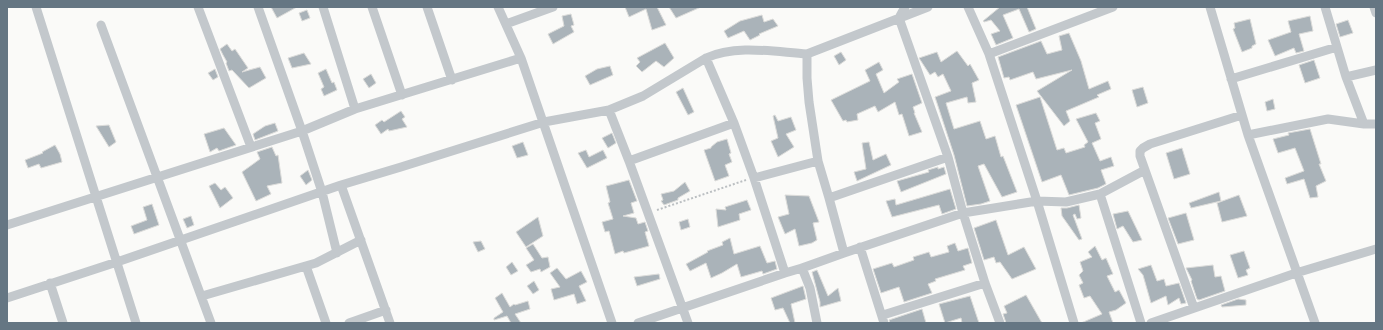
<svg xmlns="http://www.w3.org/2000/svg" width="1383" height="330" viewBox="0 0 1383 330" font-family="Manrope,sans-serif">
	<style>
		.building { fill: #aab3b9; stroke: #dcdcda }
		.lines { fill: none; stroke-linecap: round; stroke-linejoin: round }
		.path { stroke: #bbbfc2; stroke-width: 2; stroke-dasharray: 2 2; stroke-linecap: butt }
		.minor { stroke: #c3c8cc; stroke-width: 9 }
	</style>
	<rect width="100%" height="100%" fill="#fafaf8"/>
	<!-- building -->
	<path class="building" d="M271,7h26l-20,11z
		M625,7h32l9,18 -14,5 -6,-21 -17,8z
		M669,7h32l-25,11z
		M1000,7h27l9,22 -7,3 -10,-23 -16,6 10,23 -17,7 -5,-11 9,-3 -9,-11 -7,2 -1,-1z
		M307,10l3,8 -8,3 -3,-8z
		M571,14l3,11 -3,1 3,6 -21,12 -5,-10 16,-8 -2,-10z
		M762,15l2,7 9,-3 5,7 -19,8 1,1 -10,5 -6,-9 -16,7 -4,-7 16,-10z
		M1310,16l3,15 -14,3 5,17 -8,2 -2,-5 -19,8 -7,-16 23,-8 -3,-11z
		M1250,19l6,25 -4,2v2l-10,4 -9,-23 2,-1 -1,-5z
		M1348,20l5,13 -13,4 -4,-13z
		M1069,33l12,28 8,28 19,-8 3,8 -14,6 2,2 -33,14 4,10 -6,5 -27,-35 35,-21 -36,9 -3,-7 -23,8 -1,-3 -5,1 -6,-21 43,-16 6,13 15,-4 -3,-14z
		M665,43l9,15 -10,9 -8,-6 -14,11 -6,-6 4,-4 -3,-4z
		M227,44l5,7 3,-2 13,19 -6,4 18,-5 6,11 -17,10 -17,-18 -3,1 -3,-8 1,-1 -4,-7 -3,-6z
		M957,51l11,15 2,-2 9,16 -7,3 4,19 -8,1 -1,-6 -21,6 8,26 26,-8 6,18 9,-3 6,21 2,-1 14,36 -15,5 -18,-33 -6,2 12,35 -9,3 -14,2 -13,-51 -19,-58 16,-6 -8,-17 -5,3 -3,-5 -5,3 -11,-17 18,-6 4,10z
		M841,52l5,8 -7,5 -5,-9z
		M304,53l7,11 -19,4 -4,-10z
		M1314,60l6,18 -15,5 -6,-18z
		M879,62l4,8 -7,4 8,19 15,-11 -2,-3 15,-5 10,29 -9,4 2,6h-1l8,19 -13,4 -7,-22 -3,1 -4,-13 -17,10 -3,-6 -18,8 1,6 -11,2 -1,-2 -3,1 -12,-21 39,-19 -5,-11z
		M610,66l3,9 -23,10 -5,-9 12,-7z
		M215,69l3,8 -5,3 -5,-7z
		M326,69l6,14 2,-1 3,8 -13,6 -3,-7 3,-2 -6,-14z
		M371,74l5,9 -7,5 -6,-9z
		M1143,87l5,16 -11,4 -5,-17z
		M683,88l11,24 -6,3 -12,-23z
		M1040,97l17,53 7,-2 2,5 19,-6 -1,-2 4,-3 -12,-23 20,-6 4,8 -5,2 6,16 -9,4 8,18 11,-4 3,9 -13,4 5,14 -8,4 -29,7 -8,-20 -19,7 -26,-77z
		M1273,99l2,10 -8,2 -2,-9z
		M401,111l4,6 -3,2 5,8 -18,4 -1,-2 -7,5 -6,-9 7,-5 2,2z
		M775,115l3,6 13,-4 5,13 -10,4 8,13 -16,10 -7,-16 7,-3 -5,-22z
		M275,123l3,8 -23,9 -2,-6 12,-8z
		M109,125l7,17 -7,5 -13,-21z
		M224,128l12,17 -17,6 -2,-3 -7,4 -6,-18z
		M1310,129l11,35h-2l7,17 -10,5 2,11 -8,1 -6,-19 -17,5 -2,-6 19,-7 -9,-23 -17,5 -5,-14 16,-4 -1,-2z
		M612,133l4,10 -8,5 -6,-10z
		M727,139l4,14 -2,1 3,8 -7,3 4,11 -14,5 -11,-31 7,-2v-1l6,-5z
		M523,142l5,13 -11,3 -5,-12z
		M869,142l4,18 13,-6 5,11 -34,16 -3,-9 12,-3 -4,-26z
		M55,145l5,9 2,8 -21,6 -2,-4 -11,4 -3,-8 18,-7 -1,-1z
		M272,147l4,9 2,-1 4,28 -15,3 4,8 -15,7 -14,-29 18,-13 -3,-7z
		M1182,148l8,26 -16,5 -8,-26z
		M586,150l3,7 14,-7 4,8 -20,10 -9,-15z
		M938,167v2l6,-2 2,7 -45,18 -4,-11 32,-9 -1,-2z
		M308,170l4,10 -6,5 -6,-9z
		M629,180l8,21 -6,2 3,10 -11,3 13,2 2,6 7,-2 3,9 -3,1 4,14 -25,7 -1,-2 -8,3 -6,-23 -4,1 -3,-10 11,-3 -5,-16 2,-1 -4,-16z
		M685,182l5,9 -12,7v2l-14,5 -3,-4 2,-1 -2,-6 13,-3z
		M215,183l6,7 4,-3 8,11 -13,10 -11,-22z
		M950,189l6,20 -14,5 -3,-9 -47,12 -6,-16 9,-2 1,6z
		M1219,192l2,9 -30,7 -2,-5z
		M785,195l24,1 10,26 -6,1 4,17 -5,3 -13,3 -4,-17 -10,5 -7,-17 11,-3z
		M1239,195l8,21 -25,6 -5,-19z
		M747,200l4,10 -12,4 1,6 -22,7 -2,-18 10,1 -1,-3z
		M152,204l7,21 -25,9 -3,-8 16,-6 -4,-13z
		M1079,205l2,13 -4,1 -2,-5 -2,1 9,24 -3,1 -17,-24 -1,-8h6z
		M1128,211l14,29 -9,2 -10,-16 -6,3 -4,-15z
		M1186,213l8,27 -16,4 -10,-26z
		M191,216l3,9 -7,3 -4,-9z
		M538,217l5,19 -17,11 -10,-15z
		M688,219l2,8 -9,3 -2,-8z
		M996,220l12,35 16,-8 12,22 -24,10 -12,-17 -4,1 -2,-6 -10,3 -10,-32z
		M730,238l4,16 26,-8 7,17 8,-2 2,8 -14,5 -1,-3 -21,6 -4,-13 -15,9 -11,5 -5,-15 -16,8 -4,-7 22,-12 -1,-1 16,-6 -1,-3z
		M481,241l4,8 -7,3 -5,-10z
		M955,243l3,8 10,-3 4,15 -9,3 2,4 -30,9 1,2 -8,3 4,9 -28,9 -5,-15 -18,6 -8,-24 19,-6 2,4 20,-7 -1,-3 16,-5 2,5 18,-5 -2,-6z
		M533,244l9,14 6,-1 2,10 -9,5 -1,-3 -9,3 -5,-7 8,-5 -8,-12z
		M1095,246l7,14 4,-2 7,16 -6,2 8,16 4,-2 7,13 -10,7 -7,2 4,11h-32l21,-9 -12,-18 -6,2 -5,-13 4,-2 -4,-8 4,-4 -3,-9 12,-5 -4,-5z
		M1244,251l6,17 -4,2 2,5 -10,3 -8,-23z
		M512,262l6,9 -7,4 -5,-8z
		M1151,265l6,16 7,-2 2,7 13,-3 7,20 -5,1 -2,-6 -11,7 -2,-9 -15,7 -8,-28 -5,-6z
		M1213,265l2,12 6,-1 4,15 -26,9 -2,-1 -6,-18 1,-1 -6,-12z
		M557,268l9,11 15,-8 6,11 -8,4 7,15 -9,3 -3,-10 -20,6 -3,-11 9,-2 -10,-14z
		M817,270l11,26 10,-8 3,13 -21,6v-5l-8,-30z
		M659,274l1,5 -23,7 -3,-9z
		M534,281l5,9 -6,4 -6,-8z
		M803,286l3,13 -15,5 4,19h-5l-7,-15 -8,2 -4,-12z
		M502,293l8,14 4,-3 1,1 13,-4 2,8 -15,5 6,9h-10l-4,-7 -13,4v-2l9,-6 -8,-14z
		M1026,295l16,28h-36l-3,-9 4,-1 -3,-7z
		M970,296l9,27h-17l-1,-5 -16,5 -6,-19z
		M1238,299l8,1v5l-24,2 -1,-2z
		M922,309l4,14h-36l-1,-3z"/>
	<g class="lines">
		<!-- path -->
		<path class="path" d="M657,210l89,-30"/>
		<!-- minor -->
		<path class="minor" d="M36,7l100,316
			M198,7l53,140
			M258,7l44,124 20,61 15,61
			M323,7l32,102
			M372,7l30,88
			M427,7l25,73
			M498,7l23,51 91,265
			M905,7l-6,11 49,139 15,56 22,70 15,40
			M968,7l21,47 48,147 37,122
			M1210,7l38,128 67,188
			M1325,7l21,70 18,47
			M1374,7l2,6
			M506,24l47,-17
			M101,25l110,298
			M807,54l121,-47
			M989,54l124,-47
			M706,58l28,65 20,55 31,95
			M1346,77l30,-7
			M1231,79l106,-32
			M609,110l20,51 59,162
			M1248,135l80,-16 36,5h12
			M629,161l105,-38
			M754,178l64,-17
			M341,185l49,138
			M1100,194l41,129
			M829,198l119,-41
			M7,225l295,-94 53,-22 166,-51
			M860,247l24,76
			M306,266l20,57
			M802,268l8,20 7,35
			M50,283l13,40
			M202,296l114,-33 45,-23
			M7,298l110,-36 224,-77 60,-18 143,-45 65,-12 34,-14 63,-38c30,-14 69,-6 101,-4v24l2,24 9,59 11,37 15,55
			M1194,308l-54,-152v-5l3,-3 7,-4 92,-29
			M883,315l102,-32
			M349,323l37,-13
			M638,323l147,-50 17,-5 42,-15 119,-40 74,-12 29,1 34,-8 45,-24
			M1151,323l145,-50 80,-24"/>
	</g>
	<!-- border -->
	<rect width="1383" height="330" fill="none" stroke="#657683" stroke-width="16"/>
</svg>
